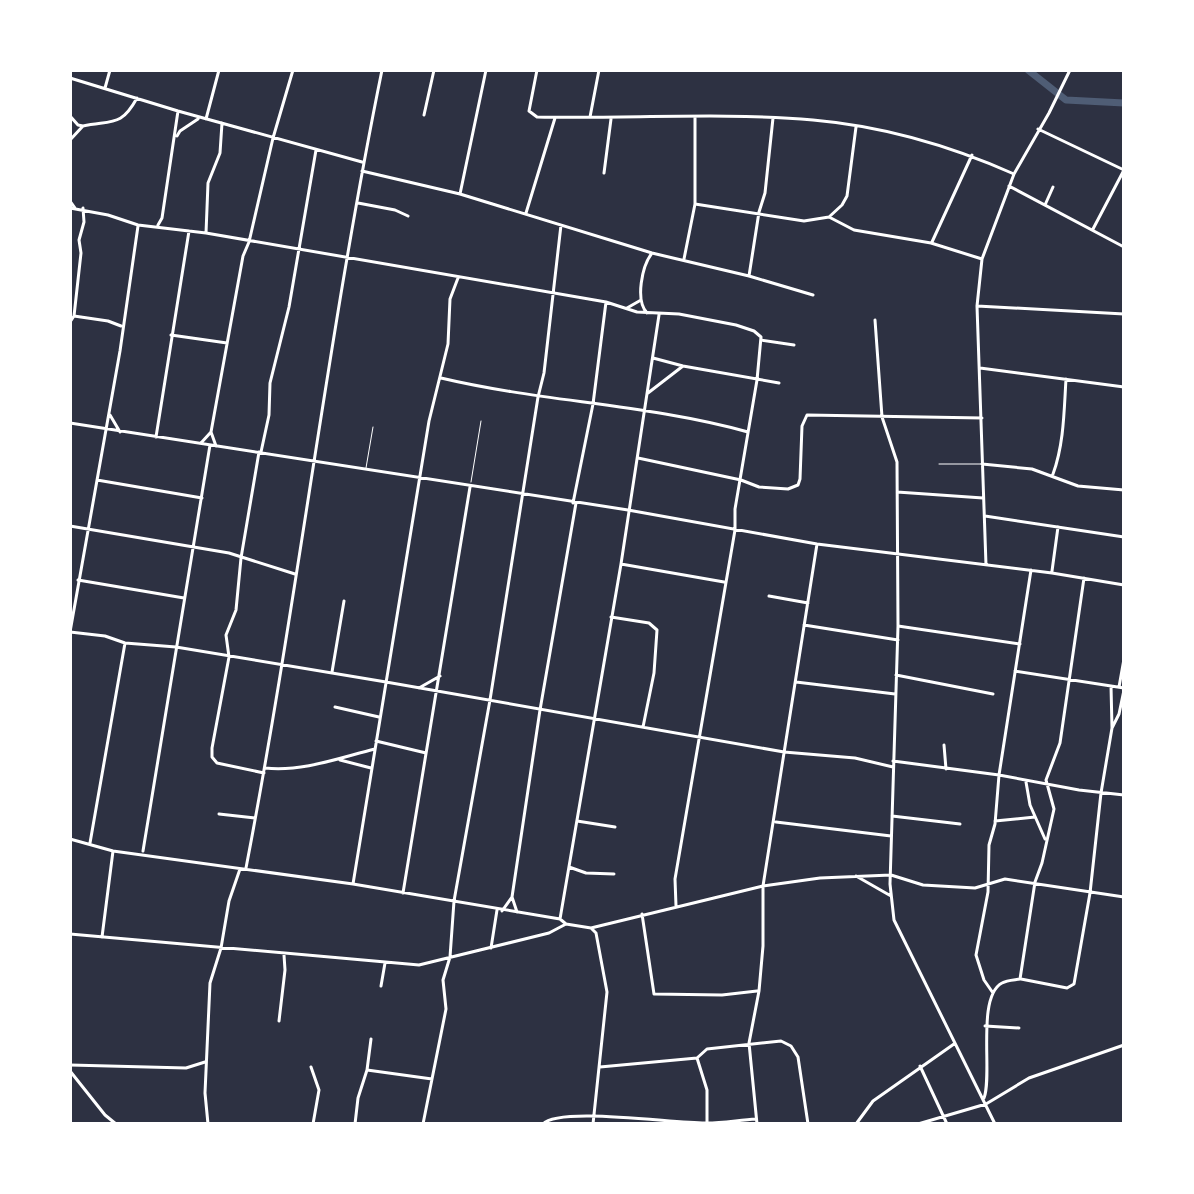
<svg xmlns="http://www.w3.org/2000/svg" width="1194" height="1194" viewBox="0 0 1194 1194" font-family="Figtree,sans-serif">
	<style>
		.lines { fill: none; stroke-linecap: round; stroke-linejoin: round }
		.canal { stroke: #4f5d75; stroke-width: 7 }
		.service { stroke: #fff; stroke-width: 1 }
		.minor { stroke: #fff; stroke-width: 3 }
	</style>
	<rect width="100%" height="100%" fill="#2d3142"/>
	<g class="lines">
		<!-- canal -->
		<path class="canal" d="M1028,70l38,30 58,3"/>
		<!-- service -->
		<path class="service" d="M939,464h42
			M366,468l7,-41
			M471,482l10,-61"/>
		<!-- minor -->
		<path class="minor" d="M537,70l-8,41 8,6c91,2 185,-5 276,3 69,6 138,26 201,54
			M70,78l108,33 184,51
			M105,88l5,-18
			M424,115l10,-45
			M70,116l8,9 5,1c30,-6 38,1 54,-28
			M590,117l9,-47
			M206,119l13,-49
			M1038,129l86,41
			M177,136l3,-5 18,-12
			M70,140l13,-14
			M362,171l98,23 192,59 97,23 64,19
			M604,173l7,-54
			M1009,186l115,61
			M460,194l26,-124
			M70,201l5,7
			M358,203l37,7 13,6
			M695,204l109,17 25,-4 25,13 77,13 51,16
			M1045,205l8,-18
			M70,208l38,7 30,10 68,8 400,69 31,10 42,2 57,11 18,6 7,6 -4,43 -22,129v21l-60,349 1,27
			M526,213l29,-95
			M829,217l13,-12 5,-9 9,-69
			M158,225l4,-7 16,-107
			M1093,229l31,-59
			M206,233l2,-50 12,-30 2,-30
			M932,242l40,-87
			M684,259l11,-55v-86
			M749,276l10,-64 6,-19 8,-75
			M977,306l147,8
			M627,308l14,-8
			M647,313c-12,-13 -5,-47 5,-60
			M74,316l34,5 13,5
			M875,320l7,97 15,45 1,164 -8,258 4,36 101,204
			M70,322l4,-6 7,-63 -2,-13 5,-18 -1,-14
			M171,335l56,8
			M761,340l33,5
			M653,358l30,8 96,17
			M980,368l144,19
			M441,378c101,24 206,26 307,54
			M648,393l35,-27
			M110,415l10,17
			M70,423l558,87 189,34 235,29 72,12
			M211,432l5,14
			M156,437l33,-206
			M201,443l10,-11 32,-176 6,-14 24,-104 20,-68
			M259,452l-18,106 -5,52 -10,25 3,22 -17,91v9l5,6 47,10
			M261,452l8,-37 1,-32 19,-76 27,-157
			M638,458l103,22 18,7 29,2 10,-4 2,-6 2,-53 5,-11 175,3
			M982,464l50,5 46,17 46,4
			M1053,474c11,-30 11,-63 13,-95
			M97,480l105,18
			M897,492l86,6
			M573,503l20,-99 13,-102
			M985,516l139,21
			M70,526l159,27 66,21
			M621,564l103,18
			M986,565l-9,-259 5,-47 32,-85 35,-61 21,-43
			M1052,571l6,-44
			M78,580l106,18
			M769,596l39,7
			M611,617l38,6 8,7 -3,43 -11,54
			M804,625l94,15
			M898,626l122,18
			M70,632l35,4 20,7 51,4 210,35 398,70 71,6 38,9
			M70,632l50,-281 18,-125
			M1015,671l109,17
			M332,672l12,-71
			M896,675l97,19
			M796,682l99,12
			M1119,687l5,-28
			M419,688l21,-12
			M335,707l44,10
			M1112,728l7,-14 5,-24
			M376,741l50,12
			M944,745l2,24
			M340,760l31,8
			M893,761l106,14 80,15 45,5
			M265,768c37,4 74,-10 110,-19
			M1026,782l4,23 15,34
			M219,814l36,4
			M892,816l68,8
			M577,821l38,6
			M995,821l40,-4
			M776,822l115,14
			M70,839l43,12 240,33 207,35 6,5 25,4 172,-42 57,-8 71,-3 32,10 52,3 30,-9 119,18
			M90,843l35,-200
			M143,851l67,-406
			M569,867l17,6 28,1
			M246,868c51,-265 82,-533 136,-798
			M856,876l35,20
			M353,884l76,-463 19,-77 2,-45 8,-21
			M403,893l67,-406
			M512,897l5,15
			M502,911l10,-14 28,-187 36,-207
			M642,914l12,80 68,1 35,-4
			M560,919l61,-355 38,-249
			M591,928l5,5 11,59 -14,132
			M70,934l349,31 130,-32 17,-9
			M102,937l11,-86
			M491,948l6,-38
			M1021,979l46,9 7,-4 16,-91 11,-100 11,-65 -1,-42
			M381,986l4,-23
			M993,993l-9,-13 -8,-25 12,-63 1,-47 6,-21 4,-49 32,-205
			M279,1021l6,-51 -1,-15
			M985,1026l34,2
			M371,1039l-4,31 65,9
			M697,1058l10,32v34
			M70,1065l116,3 19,-6
			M920,1066l27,58
			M311,1067l8,23 -6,34
			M600,1067l97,-9 10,-9 74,-8 10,5 7,11 10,67
			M70,1071l35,44 11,9
			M984,1098c9,-23 -8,-101 18,-115 5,-3 12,-3 18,-4l15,-97 7,-19 12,-54 -8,-29 14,-37 24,-165
			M208,1124l-3,-31 5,-110 11,-35 8,-47 11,-32
			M355,1124l3,-26 9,-28
			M423,1124l23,-115 -3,-29 7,-23 4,-56 36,-201 48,-303 6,-24 17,-148
			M543,1124c16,-18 134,0 164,-1 16,0 32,-3 49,-4
			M757,1124l-8,-81 10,-52 4,-45v-60l54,-342
			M856,1124l17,-23 81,-57
			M918,1124l68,-20 43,-26 95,-33"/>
	</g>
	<!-- border -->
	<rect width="1194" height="1194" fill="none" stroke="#ffffff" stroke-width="144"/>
</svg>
